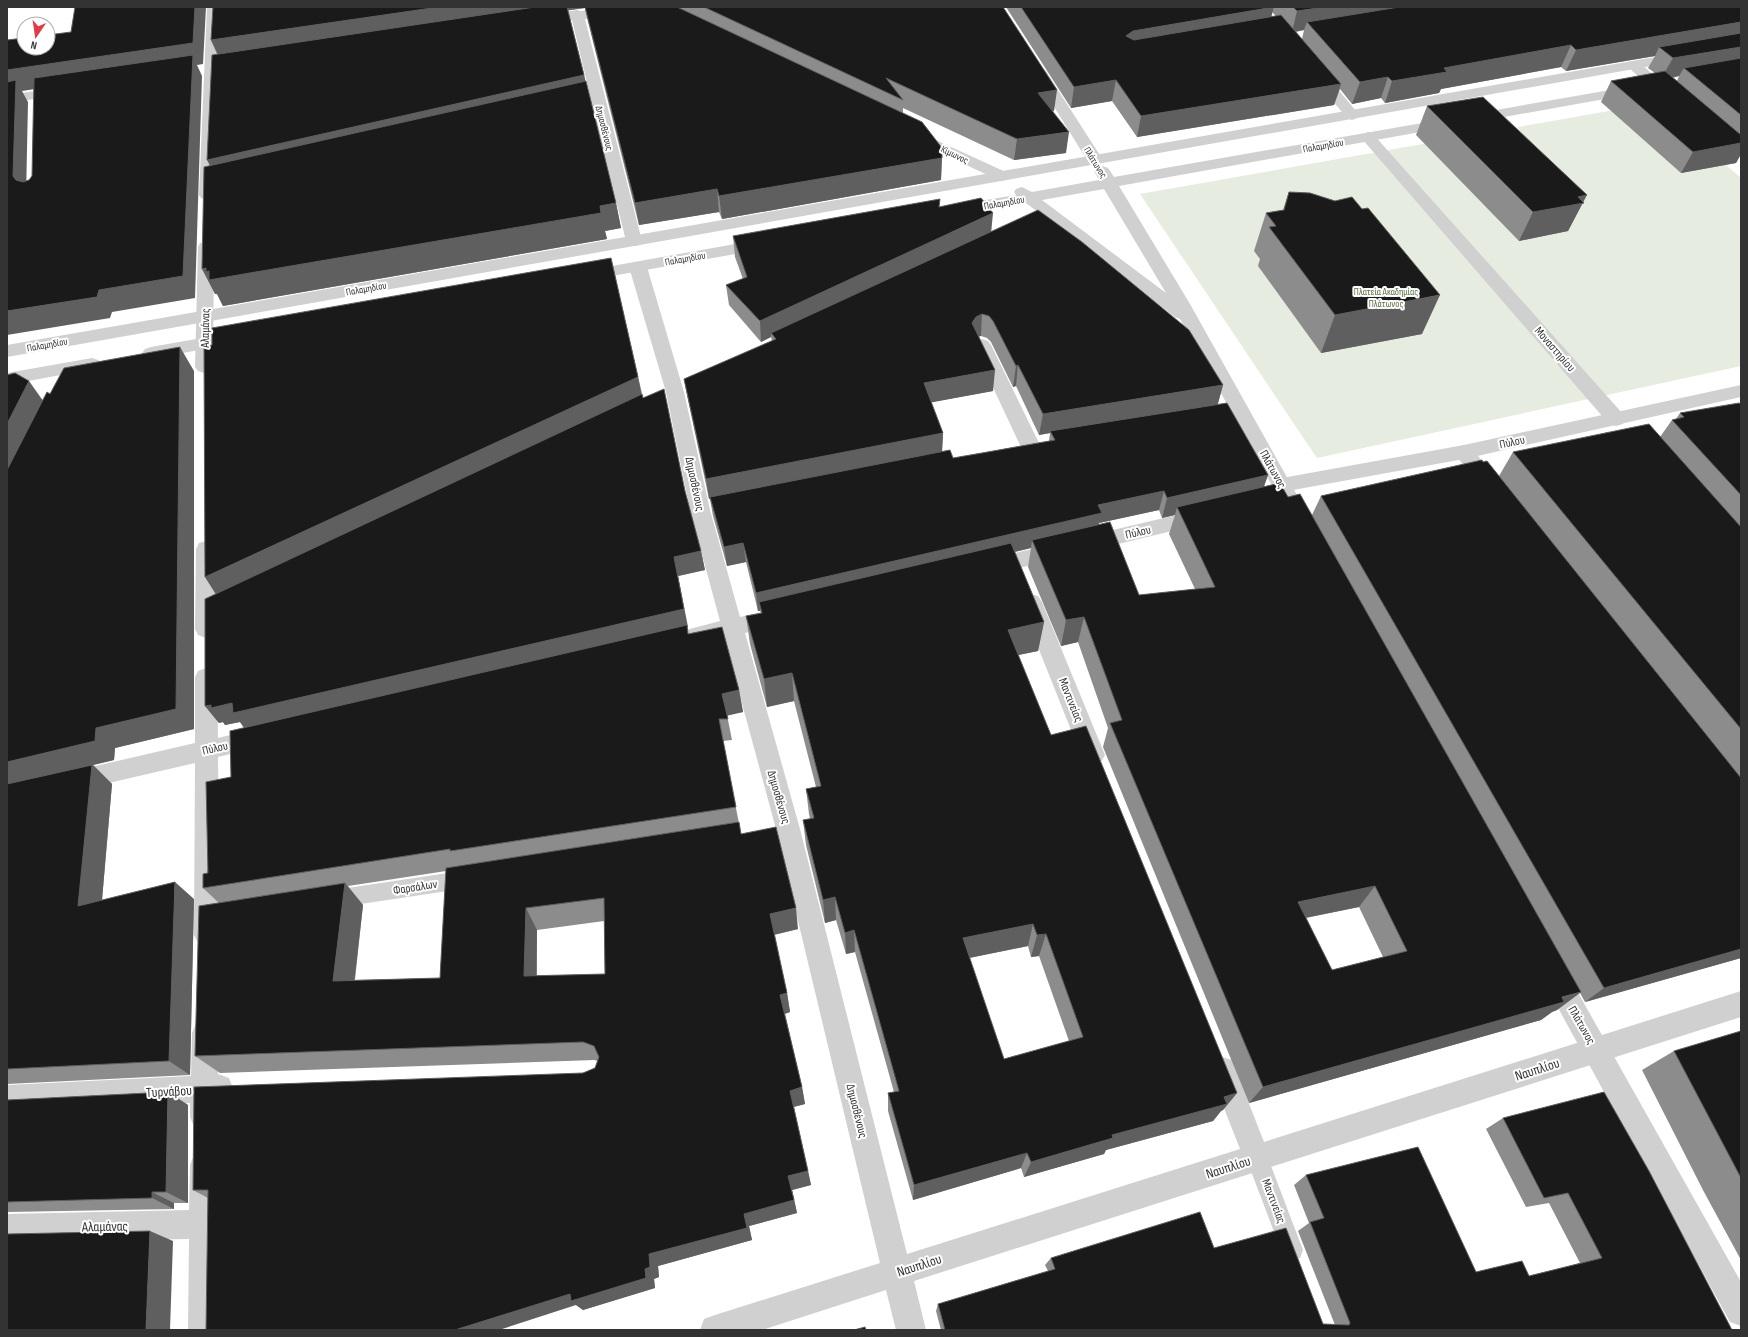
<svg xmlns="http://www.w3.org/2000/svg" width="1748" height="1337" viewBox="0 0 1748 1337" font-family="'Sofia Sans Condensed',sans-serif">
	<style>
		.green { fill: #e6ecdf }
		.lines { fill: none; stroke-linecap: round; stroke-linejoin: round }
		.service { fill: #d0d0d0; fill-rule: evenodd }
		.pedestrian { fill: #d0d0d0; fill-rule: evenodd }
		.minor { fill: #d0d0d0; fill-rule: evenodd }
		.tertiary { fill: #d0d0d0; fill-rule: evenodd }
		.wall { fill: #8c8c8c; fill-rule: evenodd }
		.shaded-wall { fill: #5f5f5f }
		.building { fill: #1a1a1a; stroke: #5f5f5f; fill-rule: evenodd }
		.labels { text-anchor: middle; stroke-width: 4; stroke-linejoin: round; paint-order: stroke }
		.far-street-label { font-size: 10px; fill: #333; stroke: #fff }
		.far-park-label { font-size: 10px; fill: #56703f; stroke: #fff }
		.street-label { font-size: 12px; fill: #333; stroke: #fff }
		.near-street-label { font-size: 14px; fill: #333; stroke: #fff }
	</style>
	<rect width="100%" height="100%" fill="#fff"/>
	<!-- green -->
	<path class="green" d="M1654,103l87,75v188l-424,92 -177,-264z"/>
	<g class="lines">
		<!-- service -->
		<path class="service" d="M468,870l7,3 3,6 -3,6 -7,3 -134,20 -7,-3 -3,-6 3,-6 7,-3z
			M1257,1147l8,3 38,100 -3,8 -8,3 -8,-3 -38,-100 3,-8z"/>
		<!-- pedestrian -->
		<path class="pedestrian" d="M1368,132l5,2 250,280 2,5 -2,5 -7,2 -7,-2 -246,-284 -3,-3 3,-3z
			M1464,445l7,2 27,34 3,5 -3,5 -7,2 -7,-2 -27,-34 -3,-5 3,-5z"/>
		<!-- minor -->
		<path class="minor" d="M207,7h14l-6,188 -2,3 -6,2 -6,-2 -2,-3z
			M612,7h41l-2,3 -5,1 -61,8 57,222 -2,4 -6,1 -6,-1 -2,-4 -34,-137 -31,7 -5,-2 -3,-3 3,-3 34,-8 -18,-75 -32,4 -5,-1 -2,-3 2,-3 5,-1 37,-6 4,1z
			M1634,61l5,1 33,30 2,3 -2,3 -5,1 -5,-1 -33,-30 -2,-3 2,-3z
			M1040,69l5,1 2,3 56,87 -2,3 -6,2 -6,-2 -2,-3 -54,-87 2,-3z
			M1318,71l5,1 34,40 3,3 -3,3 -5,2 -5,-2 -34,-40 -2,-3 2,-3z
			M63,87l5,1 2,3 -2,3 -61,9v-8z
			M916,131l92,42 2,3 -2,3 -6,2 -6,-2 -85,-40 -3,-3 3,-3z
			M206,242l6,1 2,4 -1,120 -3,4 -6,2 -6,-2 -3,-4 3,-120 2,-4z
			M638,262l6,1 3,4 37,125 26,118 30,107 35,-8 8,2 3,6 -3,6 -38,10 55,196 107,425 333,-105 -31,-79 3,-10 10,-3 10,3 32,82 477,-151v26l-827,264 12,49h-30l-10,-40 -124,40h-62l4,-11 11,-4 165,-52 -104,-434 -52,-192 -30,8 -8,-3 -3,-6 3,-6 34,-9 -30,-111 -24,-118 -37,-125 3,-4z
			M982,339l6,2 3,4 49,100 -3,5 -7,2 -7,-2 -3,-5 -47,-100 3,-4z
			M1741,385v12l-277,62 -182,33 -7,-2 -3,-5 3,-5 7,-2 182,-33z
			M1202,509l7,3 3,5 -3,5 -219,53 -7,-2 -3,-6 3,-6 7,-2z
			M206,541l7,2 3,6 1,80 -3,6 -8,3 -8,-3 -3,-6 1,-80 3,-6z
			M1031,594l7,2 4,6 63,153 -4,7 -8,3 -8,-3 -4,-7 -61,-153 4,-6z
			M206,668l8,3 3,6 1,61 41,-10 8,3 3,7 -3,7 -49,12 2,178 -4,8 -9,4 -9,-4 -4,-8 1,-172 -121,28 -8,-3 -4,-7 4,-7 8,-3 121,-28v-66l3,-6z
			M205,1020l9,4 4,9v41l11,4 4,10 -4,10 -11,4v15l-4,10 -10,4 -10,-4 -4,-10v-14l-183,10v-28l184,-9 1,-43 4,-9z
			M204,1151l10,4 4,10v165h-30l1,-91 -182,3v-28l182,-4 1,-45 4,-10z"/>
		<!-- tertiary -->
		<path class="tertiary" d="M1741,42v8l-1734,307v-12z
			M1633,86l5,1 2,3 -2,3 -519,93 71,118 122,218 -3,5 -7,3 -7,-3 -115,-208 -5,-2 -149,-114 -70,12 -6,-2 -2,-3 2,-3 6,-2 60,-10 -2,-3 2,-3 6,-2 10,5 67,-12 -5,-9 2,-3 6,-2 6,2 6,9zM1104,189l62,104 -124,-93z
			M763,239l6,1 2,4 -2,4 -185,33 -6,-1 -3,-4 3,-4 6,-1z
			M241,331l6,2 3,4 -3,4 -96,18 -6,-2 -3,-4 3,-4 6,-2z
			M92,358l6,2 3,4 -3,4 -91,17v-12z
			M1554,963l9,3 178,316v44l-11,-4 -185,-338 -4,-9 4,-9z"/>
	</g>
	<!-- wall -->
	<path class="wall" d="M213,7h790l51,104 -2,1 14,41 -52,7 -111,-52v5l39,35 -1,32 -219,39 -3,-7 -80,13 -52,-207 -2,-10 -17,2 48,193 5,25 -16,3 2,8 -384,67 -6,-12h-2l-5,-128 7,-112 -6,-14z
		M1006,7h735v147l-5,9 -55,10 -80,-71 10,-21 44,-8 -7,-5 7,-12 -89,15 -5,-4 -120,22 -2,4 -54,10 -4,-5 -29,6 -12,-15 -6,16 -197,32 -25,-36 -41,7zM1272,12l4,4 -5,1zM1304,30l-2,9 -6,-7zM1679,76l-2,5 -4,-3z
		M1427,106l156,96 -15,29 -49,10 -103,-106z
		M1289,192l133,142 -101,19 -63,-87 2,-7 -6,-8 12,-38 17,-3z
		M991,232l232,153 -5,19 50,71 -4,11 24,11 24,18 9,-19 162,-34 16,14 14,-24 147,-15 12,-17 4,-1 4,-6 61,-9v554l-156,44 -5,-9 -23,17 -5,2 -11,8 -292,83 -146,-356 5,-19 -30,-86 -17,4 -33,-79 3,-19 -16,4 29,70 -6,29 -20,4 33,80 186,358 -14,17 -2,1 -8,10 -107,29 -2,4 -80,23 -3,-9 -108,32 -25,-89v-18l6,-1 -39,-140 -9,2 -10,-34 -11,3 -19,-78 -3,-25 7,-1 -1,-5 -3,-25 10,-2 -22,-86 -27,6 -17,-63 -4,-28 15,-3 -1,-2h-2l-12,-49 -19,4 -14,-50 -3,-17h-1l-21,-99 -4,-21 88,-38 -1,-4 -10,5 -32,-37 -3,-20 17,-6 -8,-22 -2,-21zM979,336h2l6,2 4,4 22,45 3,-1 23,49 11,-2 -1,8 -96,17 -11,-7 1,-18 -12,-31 62,-11zM1159,510l3,8 13,-3 -6,19 26,55 -56,6 -40,-70v-2zM1359,907l24,50 -51,13 -26,-52zM1028,946l3,11 8,-1 30,85 -65,18 -35,-101z
		M611,258l32,140 42,93 16,60 4,19 -27,6 10,58 51,56 4,22 -16,3 5,25 -9,1 18,93 57,95 -24,6 13,58 3,19 -5,2 17,73 3,17 -11,3 17,78 -19,5 5,23 -48,13 3,14 -94,26 1,11 -5,2 1,9 -72,22 -7,-5 -368,-107 -15,-8 390,-117 12,-5 3,-7 -4,-1 -374,13 -25,-17 24,-153 -16,-15 28,-111 13,-49 -4,-6 -15,3 -2,-3 -4,1 -14,-17 11,-112 -11,-17 7,-232zM446,871l-6,107 -85,2 8,-75 -15,-19zM604,921l1,53 -68,2v-46z
		M194,371v358l-79,19 -1,12 -21,5 19,19 -10,116 92,-1 -4,176 -183,9v-709l36,25 7,-6z
		M1741,1031v229l-37,-68 -62,-122 32,-19z
		M168,1092l20,13v98h-14v6l-167,3v-112z
		M1503,1118l229,212h-791l-5,-19 2,-7 110,-33 -3,-6 6,-7 163,-10 109,76 12,1 -37,-94 11,-8 -15,-38 12,-10 170,97 53,4 51,-13 -31,-60 -23,4 -40,-78z"/>
	<!-- shaded-wall -->
	<path class="shaded-wall" d="M195,7h11l-3,57 -6,1 5,11 -7,222 -83,14 -2,6 -103,17v-24l92,-21 93,-225 -170,26 6,11 -2,95 -13,-21 -6,-83v-23z
		M439,7h146v1l-364,53 -10,-21z
		M1274,7l-6,21 -138,25 -4,-17 7,-5z
		M1325,7h125l-143,15 -3,8 -12,2 5,-21z
		M1741,22v18l-82,7 -4,9 -89,15 10,-21z
		M1571,45l-10,22 -120,22 -2,4 -54,10 7,-22 52,-13z
		M1741,47v19l-57,2 -5,8 -18,3 12,-21z
		M584,75l4,19 -371,85 -10,-19z
		M1388,77l-7,21 -29,6 8,-22z
		M1116,80l-4,21 -41,7 3,-21z
		M1341,84l-7,21 -197,32 4,-21z
		M1057,90l-3,21 -18,4 2,-22z
		M1069,132l-3,21 -52,7 3,-21z
		M1741,143v11l-5,9 -55,10 12,-21z
		M942,158l-1,22 -219,39 -3,-23z
		M717,189l2,23 -80,13 -4,-22z
		M1587,195l-19,36 -49,10 14,-29 45,-15z
		M616,203l5,25 -16,3 2,8 -384,67 -6,-12h-2l-13,-25 398,-63z
		M993,213l-2,21 -220,99v4l-10,5 -1,-21z
		M1440,295l-18,39 -101,19 14,-38z
		M982,314l-1,22 -7,2 -2,-15 4,-6z
		M180,347l14,24v358l-79,19 -1,12 -21,5 19,19 -12,139 -22,-17 -71,-119v-25l89,-34z
		M1018,365l-2,21 -3,1 3,-21z
		M995,370l-2,21 -70,13 1,-21z
		M638,377l4,20 -425,199 -12,-19z
		M29,381l17,24 -39,78v-59z
		M1223,385l-6,21 -167,25v2l-11,2 4,-21z
		M943,433l-1,20 -233,46 -3,-20z
		M1268,475l-7,20 -84,12 -2,8 -13,3 5,-20z
		M1164,491l-5,19 -60,13 -2,10 -65,7 -1,8 -269,62 -3,-8 1,9h-2l-2,-18 342,-88z
		M743,543l3,19 -19,4 -3,-19z
		M701,551l4,19 -27,6 10,51 -442,103 -6,-8 -15,3 -2,-3 -4,1 -14,-17 469,-149z
		M1084,617l-6,25 -17,4 5,-26z
		M1044,622l-6,29 -34,7 4,-28z
		M792,673l2,28 -27,6 -3,-28z
		M739,690l4,22 -17,4 -4,-22z
		M175,882l19,17 -4,176 -21,-14z
		M345,883l18,22 -11,96 -19,-20z
		M1375,886l-16,21 -75,15 14,-20z
		M835,897l1,23 -11,3 -2,-23z
		M526,908l11,22 -1,66 -12,-20z
		M796,908l2,21 -25,6 -3,-21z
		M1033,924l-5,22 -69,14 4,-22z
		M854,930l1,22 -9,2 -1,-21z
		M1046,934l-7,22 -8,1 6,-22z
		M1741,949v9l-156,44 19,-14z
		M1581,992l-24,18 -5,2 -11,8 -292,83 14,-16z
		M787,993l3,19 -6,2 -4,-19z
		M802,1087l3,17 -12,3 -3,-16z
		M168,1092l20,13v98l-22,-11z
		M1237,1093l-14,17 -2,1 -8,10 -107,29 -2,4 -80,23 7,-15 193,-65z
		M1027,1153l-6,15 -108,32 1,-15z
		M808,1171l3,14 -19,5 5,23 -48,13 3,14 -94,26 1,11 -5,2 1,9 -72,22 -7,-5 -77,25h-44l190,-61 4,-15 95,-40 44,-38z
		M152,1192l22,11v6l-22,-11z
		M150,1231l23,10 -3,89h-24z"/>
	<!-- building -->
	<path class="building" d="M75,7h120l-2,36 -186,27v-30l17,-2v10h24v-13l23,-3z
		M213,7h226l-228,33z
		M535,7h32l17,68 -377,85 5,-105z
		M585,7h92l245,115 20,26v10l-223,38 -2,-7 -82,14z
		M704,7h299l54,83 -19,3 31,39 -52,7 -131,-61 17,22z
		M1021,7h253l-141,24 -7,5 8,4 147,-25 60,69 -200,32 -25,-36 -42,7z
		M1293,7h32l-28,4z
		M1399,7h342v15l-165,28 -5,-5 -127,23 3,4 -55,9 -4,-4 -28,5 -53,-60z
		M1741,33v14l-68,11 -14,-11z
		M193,55l-10,221 -84,14 -2,7 -90,14v-229l9,-2 -3,96 3,4 7,2 6,-2 3,-4 2,-98z
		M1741,58v57l-57,-47z
		M1665,71l76,64v8l-48,9 -82,-71z
		M586,81l30,122 -16,3 1,7 -392,67v-9l-3,1v-4l-4,1 2,-102z
		M1483,97l104,98 -9,2 6,6 -51,9 -106,-106z
		M1289,192l21,1 25,8 17,-4 10,12 6,-1 72,87 -105,20 -66,-88 7,-1 -10,-13 18,-3z
		M981,198l12,15 -233,108 -34,-36 21,-8 -14,-41 207,-37 -1,8z
		M1038,210l44,32 107,88 34,55 -180,29 -25,-49 -2,1 -23,-45 -4,-5 -7,-2 -6,3 -4,6 23,47 -71,13 19,50 -237,46 -22,-100 92,-40 -5,-6z
		M611,258l27,119 -433,200 -1,-230 8,-2v-17z
		M180,347l-4,362 -80,19 -1,13 -88,21v-292l40,-78 3,2 14,-26z
		M15,373l14,8 -22,43v-49z
		M664,389l21,102 16,60 -27,6 10,52 -451,104 -1,-10 -21,5v-3l-6,1v-107l437,-205 1,4z
		M1227,403l41,72 -101,23 -3,-7 -66,14 4,8 -346,80 -13,-50 -19,4 -14,-50 240,-47 3,8 29,-5 73,-13 -5,-9z
		M1739,403l2,1v91l-69,-75 12,-3 -4,-4z
		M1649,424l92,103v202l-228,-277z
		M1482,460l1,2 4,-1 254,317v171l-137,39 -283,-492z
		M1280,483l8,14 12,-3 281,498 -19,5 2,5 -301,85 -153,-364 12,-3 -38,-103 -18,3 -34,-80 78,-18 29,73 76,-8 -38,-80zM1375,886l32,65 -75,19 -34,-68z
		M1011,543l33,79 -36,8 43,105 35,-9 151,367 -13,4 3,7 -115,31 1,3 -82,24 -4,-9 -113,32 -26,-92 11,-2 -45,-161 -9,3 -10,-36 -12,3 -20,-80 11,-2 -8,-29 15,-3 -29,-113 -28,6 -18,-63 16,-3 -3,-11zM1033,924l4,11 9,-1 37,103 -79,22 -41,-121z
		M687,625l1,9 34,-7 17,63 -17,4 6,25h-9l17,88 -286,44v-2l-247,39v-14l5,-1 -2,-91 25,-5 -1,-46z
		M92,765l-14,141 97,-24 -6,179 -162,8v-285z
		M739,822l2,12 35,-7 20,81 -26,6 17,79 -7,2 22,92 -12,4 18,80 -20,5 6,24 -50,14 3,14 -98,26 1,13 -5,2 1,9 -75,23 -1,-7 -115,36h-249l2,-140h-15l1,-103 389,-14 12,-5 4,-11 -5,-11 -11,-4 -388,14 4,-150 146,-23 -12,98 107,-3 6,-110zM604,898l1,76 -81,2 2,-68z
		M1741,1031v147l-67,-127z
		M168,1092l-2,100h-14v6l-145,4v-102z
		M1604,1092l45,79 83,159h-787l-7,-26 117,-35 -4,-11 149,-46 14,36 72,-20 37,96 26,1 1,-2 -40,-101 14,-4 -18,-43 112,-28 58,125 46,-11 7,15 73,-18 -34,-65 -24,5 -41,-80z
		M150,1231l-4,99h-139v-96z
		M865,1327l1,3h-12z"/>
	<g class="labels">
		<!-- far-street labels -->
		<g class="far-street-label">
			<text transform="translate(605 128) rotate(76)" y="4">Δημοσθένους</text>
			<text transform="translate(1323 145) rotate(-10)" y="4">Παλαμηδίου</text>
			<text transform="translate(955 154) rotate(26)" y="4">Κίμωνος</text>
			<text transform="translate(1096 162) rotate(58)" y="4">Πλάτωνος</text>
			<text transform="translate(1004 202) rotate(-10)" y="4">Παλαμηδίου</text>
			<text transform="translate(685 258) rotate(-10)" y="4">Παλαμηδίου</text>
			<text transform="translate(366 288) rotate(-10)" y="4">Παλαμηδίου</text>
			<text transform="translate(47 344) rotate(-10)" y="4">Παλαμηδίου</text>
		</g>
		<!-- far-park labels -->
		<g class="far-park-label">
			<text x="1386" y="295">Πλατεία Ακαδημίας<tspan x="1386" dy="12">Πλάτωνος</tspan></text>
		</g>
		<!-- street labels -->
		<g class="street-label">
			<text transform="translate(205 328) rotate(-89)" y="4">Αλαμάνας</text>
			<text transform="translate(1555 349) rotate(49)" y="4">Μοναστηρίου</text>
			<text transform="translate(1512 442) rotate(-12)" y="4">Πύλου</text>
			<text transform="translate(1273 469) rotate(61)" y="4">Πλάτωνος</text>
			<text transform="translate(695 484) rotate(78)" y="4">Δημοσθένους</text>
			<text transform="translate(1138 532) rotate(-13)" y="4">Πύλου</text>
			<text transform="translate(1071 700) rotate(68)" y="4">Μαντινείας</text>
			<text transform="translate(215 748) rotate(-13)" y="4">Πύλου</text>
			<text transform="translate(779 797) rotate(74)" y="4">Δημοσθένους</text>
			<text transform="translate(415 887) rotate(-9)" y="4">Φαρσάλων</text>
			<text transform="translate(1582 1025) rotate(60)" y="4">Πλάτωνος</text>
			<text transform="translate(857 1111) rotate(76)" y="4">Δημοσθένους</text>
			<text transform="translate(1274 1201) rotate(69)" y="4">Μαντινείας</text>
		</g>
		<!-- near-street labels -->
		<g class="near-street-label">
			<text transform="translate(1537 1069) rotate(-18)" y="5">Ναυπλίου</text>
			<text transform="translate(169 1091) rotate(-3)" y="5">Τυρνάβου</text>
			<text transform="translate(1228 1167) rotate(-18)" y="5">Ναυπλίου</text>
			<text transform="translate(105 1226) rotate(-1)" y="5">Αλαμάνας</text>
			<text transform="translate(919 1265) rotate(-18)" y="5">Ναυπλίου</text>
		</g>
	</g>
	<!-- border -->
	<rect width="1748" height="1337" fill="none" stroke="#333333" stroke-width="16"/>
	<!-- north arrow -->
	<g transform="translate(36 36) rotate(193)"><circle r="19" fill="#ffffff" stroke="#adadad"/>
	<path d="M0-3L7 15L0 10L-7 15Z" fill="#e63946"/>
	<text y="-6" font-size="11" font-weight="bold" text-anchor="middle" fill="#333333">N</text>
	</g>
</svg>
